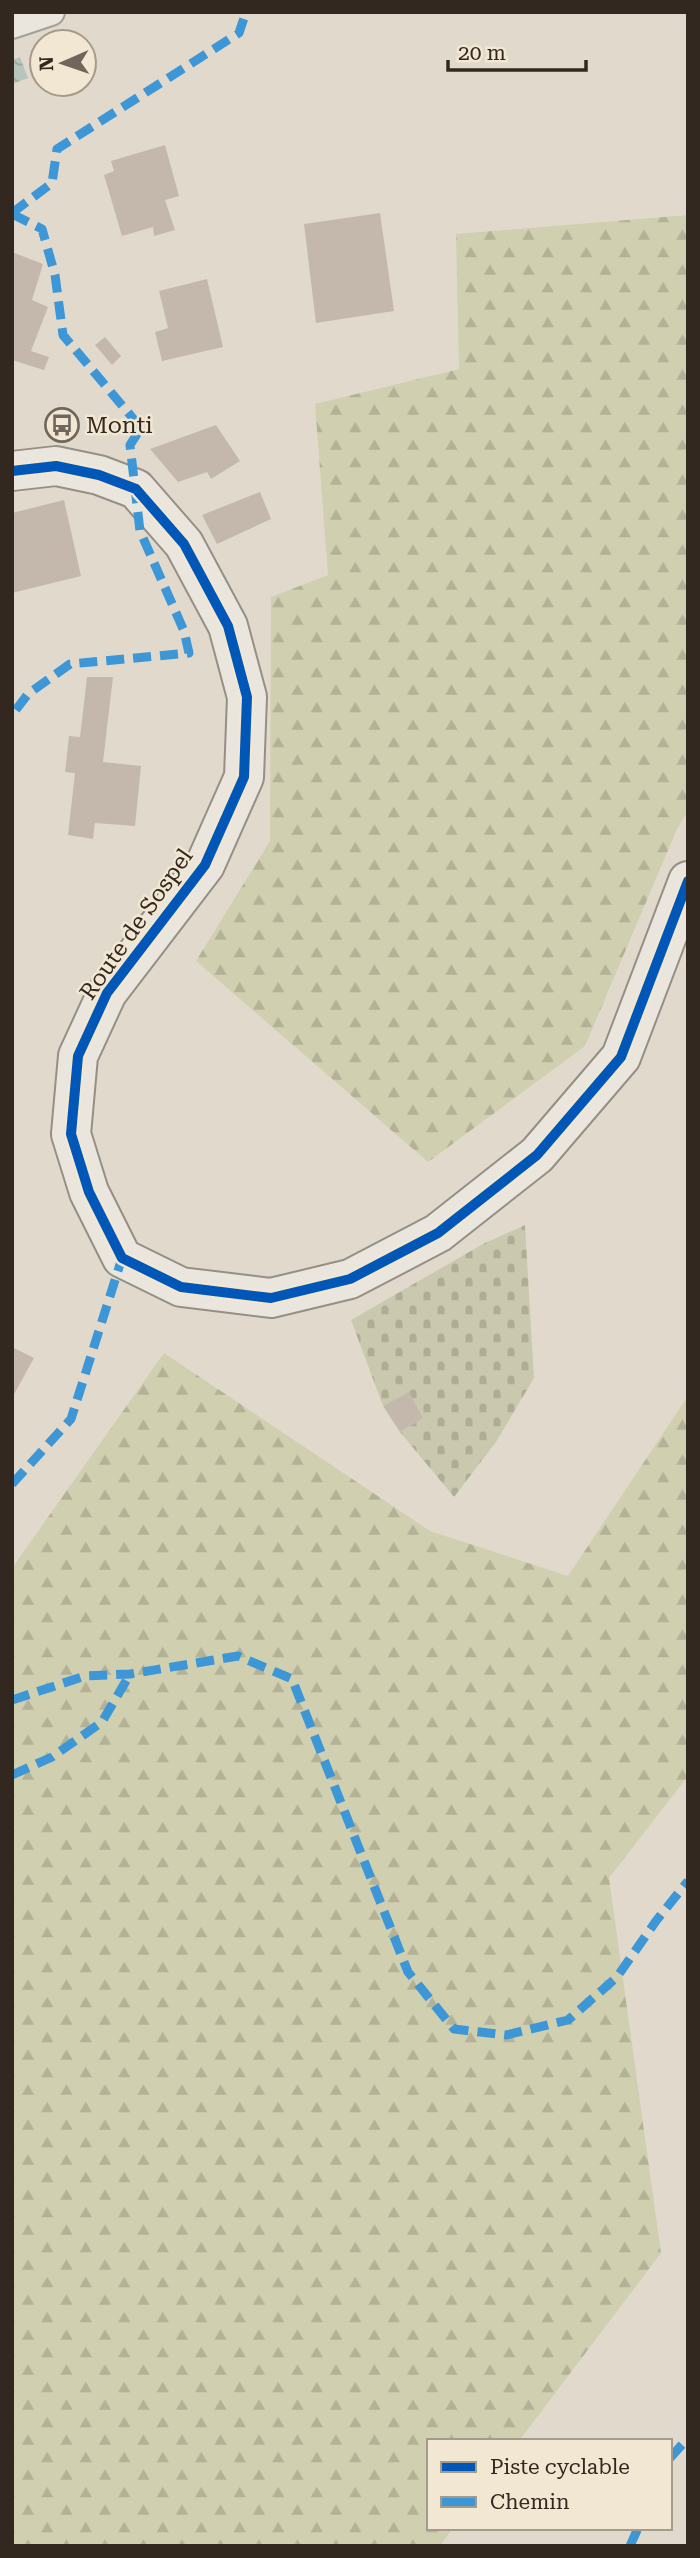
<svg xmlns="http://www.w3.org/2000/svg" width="700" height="2558" viewBox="0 0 700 2558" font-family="'Roboto Serif',serif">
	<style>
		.forest { fill: url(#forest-firs) }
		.cemetery { fill: url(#cemetery-stones) }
		.water { fill: url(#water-waves) }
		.building { fill: #c4b8ad }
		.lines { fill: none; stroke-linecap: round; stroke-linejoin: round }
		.service-casing { stroke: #a69f95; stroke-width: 30 }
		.secondary-casing { stroke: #958f85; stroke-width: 42 }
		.service { stroke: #eae5dd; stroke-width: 26 }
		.secondary { stroke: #eae5dd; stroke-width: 38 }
		.quiet { stroke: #3d96d5; stroke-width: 9; stroke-dasharray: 18 9; stroke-linecap: butt }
		.cycleway-casing { stroke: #f1e7d2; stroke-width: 15 }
		.cycleway { stroke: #0057b8; stroke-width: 10 }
		.labels { text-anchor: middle; stroke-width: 5; stroke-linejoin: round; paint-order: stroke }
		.poi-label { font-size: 23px; fill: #33281f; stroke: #f1e7d2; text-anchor: start }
		.street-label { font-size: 23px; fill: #33281f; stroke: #f1e7d2 }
	</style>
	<defs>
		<pattern id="forest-firs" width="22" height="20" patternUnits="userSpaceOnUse" patternTransform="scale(1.75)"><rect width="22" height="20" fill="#d0cfb0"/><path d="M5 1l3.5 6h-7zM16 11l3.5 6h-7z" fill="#b3b297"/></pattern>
		<pattern id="cemetery-stones" width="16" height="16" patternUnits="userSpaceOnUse" patternTransform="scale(1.75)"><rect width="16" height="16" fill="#cac9af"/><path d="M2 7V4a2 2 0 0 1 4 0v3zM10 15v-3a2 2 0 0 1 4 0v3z" fill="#aead96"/></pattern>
		<pattern id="water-waves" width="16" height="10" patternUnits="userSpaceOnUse" patternTransform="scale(1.75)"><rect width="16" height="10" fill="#b7c5bc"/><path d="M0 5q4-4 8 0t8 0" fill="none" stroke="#9ea9a1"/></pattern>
	</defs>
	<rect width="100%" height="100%" fill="#e1dacc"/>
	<!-- forest -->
	<path class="forest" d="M688,215v596l-11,18 -92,217 -157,116 -232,-201 74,-120 1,-244 57,-22 -13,-171 144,-35 -3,-135z
		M164,1353l266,178 138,45 120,-180v380l-79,102 52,375 -142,188h-90v87h24l-13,18h-428v-978z"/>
	<!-- cemetery -->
	<path class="cemetery" d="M525,1225l9,153 -38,64 -42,55 -54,-65 23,-14 -14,-25 -26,13 -32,-86 132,-76z"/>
	<!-- water -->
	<path class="water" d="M20,57l8,21 -16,6v-24z"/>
	<!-- building -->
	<path class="building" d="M165,145l14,51 -14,4 10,30 -21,6 -1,-9 -31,9 -18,-61 10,-4 -3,-10z
		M380,213l14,98 -78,12 -12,-99z
		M12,252l31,12 -11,36 16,7 -17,44 18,6 -5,13 -32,-10z
		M207,279l16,68 -61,14 -7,-29 13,-4 -9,-37z
		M105,337l16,19 -9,9 -17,-20z
		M216,425l24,36 -29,18 -4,-7 -29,10 -28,-33z
		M260,492l11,27 -54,25 -15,-29z
		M64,500l17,76 -69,17v-80z
		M87,677h26l-10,85 38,4 -6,60 -40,-3 -2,16 -25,-4 7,-62 -10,-1 4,-36 11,1z
		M12,1347l22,11 -22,40z
		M409,1392l14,26 -23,14 -17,-26z"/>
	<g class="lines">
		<!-- service casing -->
		<g class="service-casing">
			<path id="service" d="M12,25l39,-13"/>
		</g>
		<!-- secondary casing -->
		<g class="secondary-casing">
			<path id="secondary" d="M12,471l44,-5 43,9 37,14 48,55 44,82 19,71 -3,80 -39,88 -98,128 -29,63 -7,78 18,58 33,66 59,29 90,11 79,-19 88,-46 99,-78 84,-98 67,-176"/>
		</g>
		<!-- service -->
		<use href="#service" class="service"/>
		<!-- secondary -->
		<use href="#secondary" class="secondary"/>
		<!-- quiet -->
		<path class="quiet" d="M12,213l40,-30 5,-34 182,-116 7,-21
			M12,214l30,15 13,46 8,60 78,93 -11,17 10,86 44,100 5,22 -119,11 -42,30 -16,21
			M12,1484l59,-65 51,-161
			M12,1700l73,-24 45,-2 108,-18 54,23 116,293 46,57 52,6 62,-15 49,-43 39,-56 32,-40
			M12,1775l40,-18 50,-35 28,-48
			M670,2458l18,-20
			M630,2546l8,-18"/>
		<!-- cycleway casing -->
		<g class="cycleway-casing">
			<path id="cycleway" d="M12,471l44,-5 43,9 37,14 48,55 44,82 19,71 -3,80 -39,88 -98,128 -29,63 -7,78 18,58 33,66 59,29 90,11 79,-19 88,-46 99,-78 84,-98 67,-176"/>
		</g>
		<!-- cycleway -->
		<use href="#cycleway" class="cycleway"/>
	</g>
	<!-- icons -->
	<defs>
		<g id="bus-ring" transform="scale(1.75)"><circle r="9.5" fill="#f1e7d2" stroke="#70665c" stroke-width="1.5"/><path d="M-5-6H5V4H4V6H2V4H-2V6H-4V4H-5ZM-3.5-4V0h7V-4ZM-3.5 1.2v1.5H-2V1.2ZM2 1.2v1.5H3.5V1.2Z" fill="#70665c"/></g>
	</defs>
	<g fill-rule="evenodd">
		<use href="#bus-ring" x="62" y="425"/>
	</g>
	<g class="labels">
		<!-- poi labels -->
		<g class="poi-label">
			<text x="86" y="433">Monti</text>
		</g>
		<!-- street labels -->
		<g class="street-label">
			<text transform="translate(136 924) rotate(-55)" y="8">Route de Sospel</text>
		</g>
	</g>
	<!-- border -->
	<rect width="700" height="2558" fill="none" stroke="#33281f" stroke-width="28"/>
	<!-- legend -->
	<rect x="427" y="2439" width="245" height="91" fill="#f1e7d2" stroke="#a59b8a" stroke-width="2"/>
	<rect x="441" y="2462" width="35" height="10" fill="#0057b8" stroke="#a59b8a" stroke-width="2"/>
	<text x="490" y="2474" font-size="21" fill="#33281f">Piste cyclable</text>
	<rect x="441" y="2497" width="35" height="10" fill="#3d96d5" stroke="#a59b8a" stroke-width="2"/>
	<text x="490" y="2509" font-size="21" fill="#33281f">Chemin</text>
	<!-- north arrow -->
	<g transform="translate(63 63) rotate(268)"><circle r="33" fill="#f1e7d2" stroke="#a59b8a" stroke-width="2"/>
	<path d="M0-5L12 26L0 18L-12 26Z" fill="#70665c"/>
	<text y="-10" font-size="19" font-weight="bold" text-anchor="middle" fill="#33281f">N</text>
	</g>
	<!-- scale -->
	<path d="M448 60v10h138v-10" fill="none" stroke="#33281f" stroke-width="3.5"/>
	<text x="458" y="60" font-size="21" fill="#33281f" stroke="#f1e7d2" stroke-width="5" paint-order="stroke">20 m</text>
</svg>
